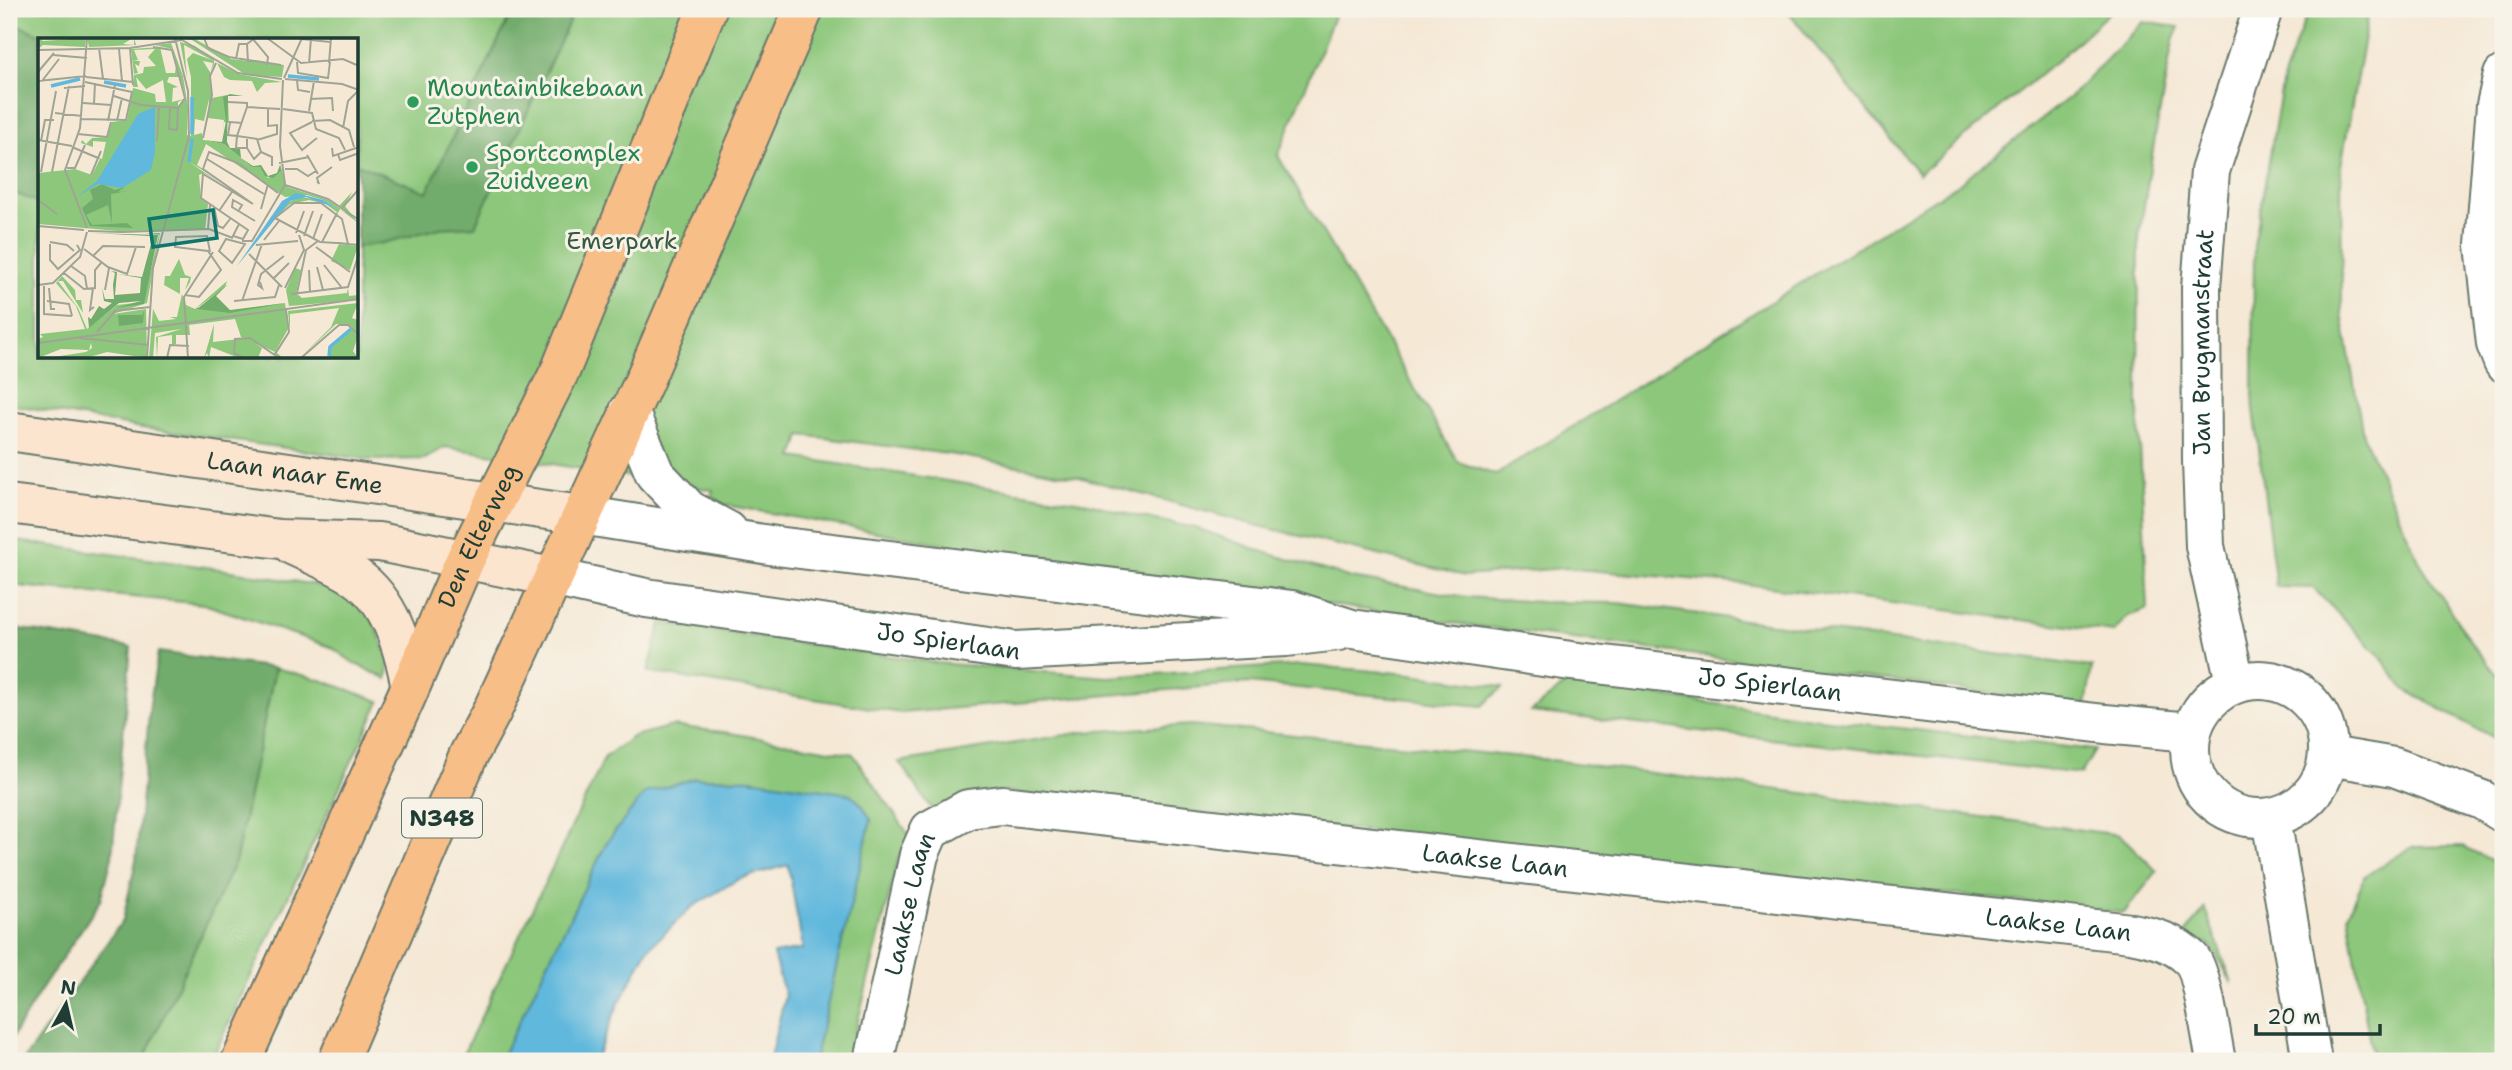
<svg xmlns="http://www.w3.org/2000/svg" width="2512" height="1070" viewBox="0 0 2512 1070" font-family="'Shantell Sans',sans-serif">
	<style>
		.green { fill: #8dc77c; stroke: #568258; stroke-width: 2; fill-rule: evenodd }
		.forest { fill: #72ac6c; stroke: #487450; stroke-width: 2 }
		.water { fill: #60b8dd; stroke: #407a88; stroke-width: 2 }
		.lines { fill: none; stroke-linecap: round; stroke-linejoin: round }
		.street-casing { stroke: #6a796c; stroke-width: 42 }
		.secondary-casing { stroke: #6a796c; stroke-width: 42 }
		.primary-casing { stroke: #6a796c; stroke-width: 42 }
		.street { stroke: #fff; stroke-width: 38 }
		.secondary { stroke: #fce5cf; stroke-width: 38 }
		.primary { stroke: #f7be88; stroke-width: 38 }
		.leisure-dot { fill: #2e9e5b; stroke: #f7f3e8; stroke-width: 2.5 }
		.labels { text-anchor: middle; stroke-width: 6; stroke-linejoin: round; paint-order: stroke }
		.shield { fill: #f7f3e8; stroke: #60746a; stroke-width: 2 }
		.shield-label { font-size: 23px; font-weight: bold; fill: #1f3d34 }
		.leisure-label { font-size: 24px; fill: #27864d; stroke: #f7f3e8; text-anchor: start }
		.park-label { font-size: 24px; fill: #355942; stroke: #f7f3e8 }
		.street-label { font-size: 24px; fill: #1f3d34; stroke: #f7f3e8 }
		.inset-river { fill: none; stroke: #60b8dd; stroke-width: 3.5 }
		.inset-road { fill: none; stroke: #9fa495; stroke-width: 2 }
		.view { fill: #0f766e; fill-opacity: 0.15; stroke: #0f766e; stroke-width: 3.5 }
		.inset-edge { fill: none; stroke: #1f3d34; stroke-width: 3.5 }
	</style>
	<rect width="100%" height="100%" fill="#f7f3e8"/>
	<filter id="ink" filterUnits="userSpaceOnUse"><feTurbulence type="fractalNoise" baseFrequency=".0143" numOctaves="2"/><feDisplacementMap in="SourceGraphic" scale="14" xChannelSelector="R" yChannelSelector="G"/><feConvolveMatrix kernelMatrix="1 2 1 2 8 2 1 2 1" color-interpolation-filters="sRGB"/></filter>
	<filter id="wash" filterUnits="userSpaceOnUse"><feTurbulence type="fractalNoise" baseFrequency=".00686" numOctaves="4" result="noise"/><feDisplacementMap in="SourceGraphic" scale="28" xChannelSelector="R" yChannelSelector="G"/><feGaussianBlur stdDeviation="1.57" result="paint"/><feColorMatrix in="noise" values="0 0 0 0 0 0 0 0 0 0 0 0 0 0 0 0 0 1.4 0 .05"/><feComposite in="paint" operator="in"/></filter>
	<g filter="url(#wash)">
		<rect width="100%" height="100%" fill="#f5e8d5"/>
		<!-- green -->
		<path class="green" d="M9,9h1328l-59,147 180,306 38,13 461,-290 114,-89 72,-74 36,5 -6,14 -18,96 -16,100 -1,166 10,206 -20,7 -14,16 -368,-48 -181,-16 -100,8 -206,-50 -180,-49 -123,-22 -155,-20 -8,22 296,46 42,12 65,13 68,24 87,26 116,19 73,5 78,1 474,64 -6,39 -619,-81 -417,-62 -325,-58 -14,-9 2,-6 -268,-43 -20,12 -54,1 -229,-32 -133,-24zM40,40h317v317h-317z
			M1786,9h327l-54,50 -140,115z
			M2309,9h60l-28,157 1,148 21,121 56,126 52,82 32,39v61l-98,-53 -26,-35 -66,-67 -37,-1 -23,-186 1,-155 30,-172z
			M9,540l204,28 121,20 28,8 28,64 -3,19 -32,-15 -24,-17 -127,-43 -195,-19z
			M661,623l277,40 169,14 194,-12 110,9 92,13 -21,19 -233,-23 -348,30 -253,-41z
			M275,668l46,12 59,21 -169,360h-68l93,-202z
			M1568,682l243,36 284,32 -14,24 -550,-62z
			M1192,725l360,35 568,75 37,36 -33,42 -1126,-122 -64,21 -35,-50 185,-30z
			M672,726l52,6 129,22 58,84 -12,18 -51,205h-34l57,-241 -121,-41 -54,-1 -51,15 -38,49 -107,219h-40l145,-304 29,-21z
			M2462,846l41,20v195h-130l-25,-146 17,-39 47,-29z
			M2205,909l27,74 -21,-37 -27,-11z"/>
		<!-- forest -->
		<path class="forest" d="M513,9h62l-100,217 -35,2 -57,15 -26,4v-83l70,28z
			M9,22l46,18h-15v163l-31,-12z
			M9,627l122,20 -19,210 -11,43 -62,93 -30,50z
			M158,652l117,16 -39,191 -93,202h-120l100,-141 13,-60 14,-157z"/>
		<!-- water -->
		<path class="water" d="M696,778l54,1 100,15 12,11 9,15 -57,241h-45l16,-65 -12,-42 30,-5 -15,-84 -49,14 -47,28 -44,42 -30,56 -23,56h-95l107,-219 38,-49z"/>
	</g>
	<g filter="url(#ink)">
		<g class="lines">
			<!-- street casing -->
			<g class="street-casing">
				<g id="street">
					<path d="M2503,75l-7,30 -11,140 11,99 7,18"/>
					<path d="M629,411l26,63 34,36 39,21"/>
					<path id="s1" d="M581,515l195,31 516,64 60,19 219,32 534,63 85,8"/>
					<path id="s2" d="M552,577l94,21 370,53 270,-14 53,-6"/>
					<circle cx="2259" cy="749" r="69"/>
					<path id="s3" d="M2235,682l-30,-136 -3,-85 -1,-173 9,-117 53,-162"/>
					<path d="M2329,756l65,11 88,33 21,13"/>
					<path d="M2271,818l41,243"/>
					<path id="s4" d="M874,1061l45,-206 11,-25 38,-21 34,-4 1129,128c22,4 43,9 60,26 11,11 21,83 25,102"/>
				</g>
			</g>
			<!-- secondary casing -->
			<g class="secondary-casing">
				<g id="secondary">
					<path id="s5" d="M9,431l572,84"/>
					<path d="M9,504l271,35 99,3 173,35"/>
					<path d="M292,545c20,10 45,19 64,32 34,24 46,67 54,105"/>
				</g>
			</g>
			<!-- primary casing -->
			<g class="primary-casing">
				<g id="primary">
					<path id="s6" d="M241,1061l165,-364 59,-137 96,-191 146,-360"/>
					<path d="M338,1061l131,-307 23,-43 152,-330 160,-372"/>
				</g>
			</g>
			<!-- street -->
			<use href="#street" class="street"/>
			<!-- secondary -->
			<use href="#secondary" class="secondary"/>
			<!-- primary -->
			<use href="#primary" class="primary"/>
		</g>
	</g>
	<!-- markers -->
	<g class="leisure-dot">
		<circle cx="413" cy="102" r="7"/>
		<circle cx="472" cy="167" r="7"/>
	</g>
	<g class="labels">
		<!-- shield labels -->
		<rect class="shield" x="402" y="798.5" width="80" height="39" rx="5"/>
		<g class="shield-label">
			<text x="442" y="826">N348</text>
		</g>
		<!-- leisure labels -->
		<g class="leisure-label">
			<text x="427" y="96">Mountainbikebaan<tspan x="427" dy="28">Zutphen</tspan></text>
			<text x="486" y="161">Sportcomplex<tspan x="486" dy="28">Zuidveen</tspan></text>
		</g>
		<!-- park labels -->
		<g class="park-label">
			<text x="622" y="249">Emerpark</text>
		</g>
		<!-- street labels -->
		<g class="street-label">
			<text dy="8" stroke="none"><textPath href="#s3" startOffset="343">Jan Brugmanstraat</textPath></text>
			<text dy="8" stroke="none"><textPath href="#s5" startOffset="289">Laan naar Eme</textPath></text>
			<text dy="8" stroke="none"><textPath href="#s6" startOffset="576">Den Elterweg</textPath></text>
			<text dy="8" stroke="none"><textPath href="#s2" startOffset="402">Jo Spierlaan</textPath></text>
			<text dy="8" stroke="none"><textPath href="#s1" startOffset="1202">Jo Spierlaan</textPath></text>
			<text dy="8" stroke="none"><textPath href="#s4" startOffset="812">Laakse Laan</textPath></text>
			<text dy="8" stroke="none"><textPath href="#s4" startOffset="161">Laakse Laan</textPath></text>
			<text dy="8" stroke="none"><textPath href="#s4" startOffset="1379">Laakse Laan</textPath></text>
		</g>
	</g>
	<!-- overview -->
	<g transform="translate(38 38)">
		<rect width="320" height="320" fill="#f5e8d5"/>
		<path d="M1,0l4,3 43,-3 -1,9 -42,-2 -5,4zM49,0h46l-10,6 11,1v-7l2,7 -47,2zM140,0h15l38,21 53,6 -2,12 -36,-2 -54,-35zM142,4l15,4 19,14v4l-3,6 2,-7 -10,-2 7,11 2,26 15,-3 1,6 1,22 -5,-1 -2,20 2,-22 -16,-2 1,-19 -5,22 -9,-2 -1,16 8,-2 1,7 21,4 28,23h8l8,11 12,-6v-8l7,23 41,13 17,12 -2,-5 3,-4 -4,4 -3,-1 13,-14 -7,14 13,17 -18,-14 -2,4 -12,-9 -17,-4 -19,4 -15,14 13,-16 14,-5 17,3 17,8 -13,-8 -16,-5 -22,2 -79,-53 -9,21 26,17 -34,-20 33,22 -18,-11 -5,2 2,23 7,6 -3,26 -87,1 -80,-7v-51l37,-4 17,6 8,-16 -9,-5 11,5 4,-17 -13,-1v6l-12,-4 1,-3 4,4 6,-6 15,-1 5,-15 15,-2 6,-32 22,6 1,8h10l-3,-22 -17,9 -10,-12 2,10h-5l1,-12 9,-2 1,-6 12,-1 -8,-9 7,-8 -21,1 4,10 -5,1h7l-1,5 -4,-2 3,9 -4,1 -3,-25 29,-2 6,26h9l1,-7 3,11h-10l-2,5 11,5 -5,1 -1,14 12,-3 -6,3v4l8,-8 -14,-49 -17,-4 16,-2 12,33 5,32 -1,27 4,1v-59l-4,-18 6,-6 19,7 -28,-15 3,33zM179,25l22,11 43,8 -17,1 -8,9 -5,-11 -22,-1 -6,-3zM107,195h15l-13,70 -34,11 33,-5 1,49 -40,-6 -21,6h-39l39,-6 6,-4 -1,-5 -2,7 -28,-1 -23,9v-19l5,-2 -3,-3 45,-5 -9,-23 -20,-23 6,-7 13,14 1,10h5l2,13 -20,-32h-5l20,27 9,21 30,-24 26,-3 16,-67zM301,206l19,2 -8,24 -19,-9zM141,221l6,16 6,2 -1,5 -5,8 4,-12h-9v16l-16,-9 1,-9h5zM257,230l6,2 -5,23 6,5 45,-5 1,-5 1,8 9,-1v5l-69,6 -3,-16zM189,243l-2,6 -28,21 32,3 56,-8 3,26 -13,23 -34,-15 -6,-18 -46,6 1,10h-14v9l-4,1v-10l-14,2 -1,21 -1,-21 25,-8 -26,4 -2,25h-4l4,-49 6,12 17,-2 -6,-2h7l5,-23 4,11 9,4zM320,265l-6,15 6,2v14l-10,-10h-12l-36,34 31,-31 8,-19 -49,6v18l-13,21 6,5 -7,-2v-4l14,-20 -2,-21zM176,286l-1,18 35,-4 14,10 -4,10h-19l-28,-11 -2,11 -2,-5 -3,5zM314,291l6,7 -5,15 5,7h-29l1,-11z" fill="#8dc77c"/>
		<path d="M192,56l13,2h-15l-1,46 3,6h10l1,10 12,8 8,-1 7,11 9,-3 3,-8 1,6 -8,7 -8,-2 -5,-9h-8l-28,-23 -21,-4 19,2 4,-21 -3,-24zM64,146l13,6 10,-3 -7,5 10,-1 -17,3 1,30 -4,-19 -22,10 6,10 35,-2 6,5 -43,-2 -8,-18 11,-9 -3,-9zM54,195l66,2 -14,69 -29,4 26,-7 -22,2 -30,25 -1,-11 3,2 8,-13 5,3 8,-6 -8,-2 -2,-13 3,11h9l-1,-14 2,-12 -4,-2 6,1 -2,23 25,-2 1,-15 -24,-4 25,3 9,-33 -1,-8zM190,246l-12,12 14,14 55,-7 -55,10 -33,-4zM106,273l-1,12 -24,3 -1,-11h24z" fill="#72ac6c"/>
		<path d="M117,69v45l-4,18 -29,18 -24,-4 -21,13 20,-16 41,-67zM258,155l27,7 13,8 -30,-11 -16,4 -53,65 45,-65z" fill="#60b8dd"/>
		<path class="inset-river" d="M250,38l31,3M66,44l22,4M13,48l29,-7M154,59v37M151,124l3,-23M291,318l1,-9 21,-18"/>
		<path class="inset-road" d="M49,0l-7,90 -15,42 22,58M166,0l4,10 21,9 52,8M229,0l34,25 42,-4 16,7M215,1l15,18 -1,8M264,1l28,3M115,9l19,3 13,48 -7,10M61,10l4,31M92,10l3,37M81,11l3,32M0,12l92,-2 52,-8 56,33 44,6M15,17l34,3M198,21l3,-15h8M210,24l-1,-18 8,-6M259,24l1,11 30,5 2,-16M291,25l2,-25M271,26l2,-26M0,34l16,-19M48,39l47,5M246,40l18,-40M247,41l57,5 17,6M245,42l-3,66 5,39M259,42l1,10 12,2M0,43l48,-5M4,43l17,-22M26,50l21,-2M76,58l27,9 37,3M272,61l22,-1 1,13M190,64l19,1v4M45,65l28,2M56,66l1,-21M132,70l-1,21 8,1 1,-22M245,71l29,4 4,16 23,9 6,12M271,73l5,-30M17,75l27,3M43,81l45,1 6,-28 -47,-10M70,83l7,-36M79,83l5,-23M274,83l18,-1 19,10 5,17M274,84l-22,11 12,17 15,-12M204,85l-12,-1 -2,13 9,1 -1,12h11v-9M305,90l5,-27 11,-11M40,96l29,3 4,-15M165,100l9,-43 -2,-19 6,-13M0,102l34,6M219,102l20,-6v-9l-9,1v-17M3,103l4,-21h9M119,103l2,-34M34,109l26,11M209,110l7,11 7,-7M294,110l1,8 26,-9M300,116l2,6 19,-7M269,117l11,19M169,121l57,35M241,125l30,-6M234,128v-9l-11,-5 -4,-13 -20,-3 10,-29 33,2M29,130h8l10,-23M247,131h12l11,7 8,-5M3,134l15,-81M14,134l17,-86M53,137l10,-24M279,143l2,3 -2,-6 15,-11M247,147l43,14 31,21M0,162l19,14M176,169l4,19 5,2 7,-9M304,170l17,-19M223,171l7,-25M201,172l3,-5 -9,-5 -1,7 23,14 -5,-3M181,173l13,-19M201,186l-6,12 10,3 5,-9 -47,-32 2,-24 50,30 -50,-35 6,-17 29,11 40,30M0,188l46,4M170,191l2,-24M50,193l35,1M85,194l86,-3 24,9M258,195l8,-22M266,198l9,-25M188,201l19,5 -13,19 -13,-12zM275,201l9,-25M226,202l15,-19M204,203h10l33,-56M12,204l17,3 7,6M284,204l15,-29M12,206v16l8,9 22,-19 -3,-5M310,206l-6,-25 -21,-16h-27l-19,15 45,24 16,1h3l9,1 11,1M218,207l42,-4M278,209l34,25M46,211l24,18 19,7 9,-27M211,216l33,33M55,218l10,-10 42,1M286,227l18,23M33,228l14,10 2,13M279,229l6,23M271,232l1,22M26,235l20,16 11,-1v-18l6,-7M235,241l16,-16M222,244l2,6 -4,-3 3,-11 23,-18M0,247l15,-2 27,-26 7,-25M6,248v28l28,2M11,250l2,21h4M55,250l-3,22 4,-3M247,250l19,-38 -5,-15M67,252l4,-22M259,255l9,-43 12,-9M253,256l57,-7 11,-33M147,257l14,2 22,-27 -13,-19 -33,-4 1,-10 31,-1 3,16M9,263l22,3 3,12M196,263l41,-4 4,-12M204,263l20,-57M59,294l18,-21 35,-4M42,300l69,7M0,305l321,-44M236,317l15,-23 -3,-22M109,320l6,-90 36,-132 -1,-45 -13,-53M129,320l3,-13 19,1M150,320l-4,-61 29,-45M206,320l-10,-5 1,-14 15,-1 29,20M263,320l38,-33h9l11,10"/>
		<path class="view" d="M175,172l4,28 -64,9 -4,-28z"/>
		<rect width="320" height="320" class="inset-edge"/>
	</g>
	<!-- margin -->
	<rect width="2512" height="1070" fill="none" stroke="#f7f3e8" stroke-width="35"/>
	<!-- north arrow -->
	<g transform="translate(66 1004) rotate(8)" stroke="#f7f3e8" stroke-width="5" paint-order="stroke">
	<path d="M0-5L12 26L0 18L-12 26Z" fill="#1f3d34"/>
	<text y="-10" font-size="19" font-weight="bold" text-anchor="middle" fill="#1f3d34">N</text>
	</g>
	<!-- scale -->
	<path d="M2256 1024v10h124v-10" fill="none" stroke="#1f3d34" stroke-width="3.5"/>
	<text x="2267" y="1024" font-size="21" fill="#1f3d34" stroke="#f7f3e8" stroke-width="5" paint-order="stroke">20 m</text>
</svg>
